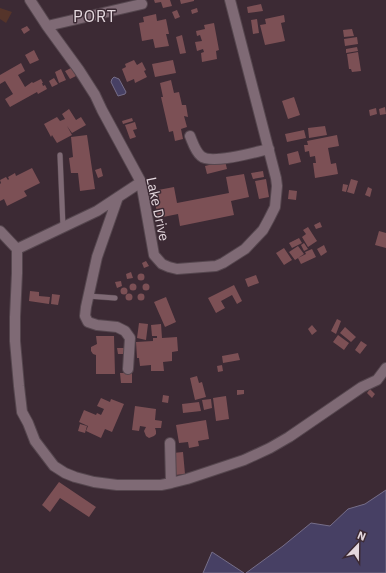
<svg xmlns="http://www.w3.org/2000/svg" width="386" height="573" viewBox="0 0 386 573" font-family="'IBM Plex Sans',sans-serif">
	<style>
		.green { fill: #55342a }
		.water { fill: #474064; stroke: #766e89 }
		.building { fill: #7c5055 }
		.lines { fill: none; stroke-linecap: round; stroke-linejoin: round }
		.lane-casing { stroke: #55464e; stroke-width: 6 }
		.street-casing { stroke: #55464e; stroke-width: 12 }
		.lane { stroke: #7f6a75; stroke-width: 5 }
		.street { stroke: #7f6a75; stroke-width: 10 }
		.labels { text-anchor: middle; stroke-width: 3; stroke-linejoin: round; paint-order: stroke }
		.street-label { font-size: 14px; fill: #e4d8de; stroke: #3c2a34 }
		.quarter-label { font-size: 16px; letter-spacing: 1px; fill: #e4d8de; stroke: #3c2a34 }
	</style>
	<rect width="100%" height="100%" fill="#3c2a34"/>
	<!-- green -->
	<path class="green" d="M0,8l12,4 -6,11 -6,-4z"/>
	<!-- water -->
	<path class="water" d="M114,77l5,2 7,13 -1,2 -7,2 -7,-14 1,-3z
		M386,490v83h-140l37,-27 28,-23 19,3 18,-17 17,-5z
		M212,552l32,21h-41z"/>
	<!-- building -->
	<path class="building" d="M154,0h16l2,6 -9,2 -2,-6 -6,1z
		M180,0h14v1l-13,3z
		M261,4l2,7 -15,2 -1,-6z
		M197,8l1,4 -6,2 -1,-4z
		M177,10l3,7 -5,2 -3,-7z
		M156,14l1,7 9,-2 3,15h-3l3,12 -14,2 -2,-9 -11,2 -3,-18 5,-1 -1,-5z
		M284,15l1,7 -4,1 4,18 -20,4 -5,-20 6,-1 -1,-5z
		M257,19l2,14 -6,1 -2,-14z
		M214,23l5,27 -3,1 1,8 -15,3 -1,-9 3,-1 -1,-3 -6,2 -2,-9 7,-1 -2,-6 -3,1 -1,-5 9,-2 -1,-4z
		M27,26l3,4 -6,4 -3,-5z
		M352,29l2,7 -10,1 -1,-7z
		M182,35l4,18 -6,1 -4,-17z
		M357,37l1,7 -13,2 -1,-7z
		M357,47l1,4 -12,2v-4z
		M34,50l5,10 -9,4 -5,-9z
		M358,52l3,19 -9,1 -1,-3h-2l-2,-15z
		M134,60l3,5 5,-3 4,8 -2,1 3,6 -12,6 -1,-4 -7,3 -5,-13 4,-2 -1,-3z
		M173,60l3,13 -21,4 -3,-13z
		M21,63l4,8 -7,4 7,12 7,-5 1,1 8,-4 2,4h-1l1,3 2,-1 2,4 -9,5 -1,-2 -27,15 -5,-8 8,-5 -8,-13 -5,3v-9z
		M71,68l5,8 -6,3 -5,-8z
		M61,69l5,11 -7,3 -4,-11z
		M54,78l4,6 -6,3 -3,-6z
		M171,80l3,13 5,-1 3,13h4l2,12 -4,-1 3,11 -6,2 2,10 -8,2 -2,-10 -4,1 -8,-35h2l-3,-14z
		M294,97l6,18 -12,4 -6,-18z
		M385,107l1,7 -6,1 -1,-6z
		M376,108l1,6 -7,2 -1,-6z
		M69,109l7,11 5,-3 5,8 -14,8 -5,-7 5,9 -15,8 -5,-8 -1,2 -7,-13 13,-7 3,4 5,-2 -3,-5z
		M132,118l1,3 -10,3 -1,-3z
		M135,122l2,7 -4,1 3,7 -6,2 -5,-14z
		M325,126l2,9 -18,3 -1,-10z
		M304,130l2,8 -19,4 -2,-8z
		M87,135l8,54 -15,2 -2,-18h-7l-2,-15 4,-1 -2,-20z
		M337,135l2,11 -11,2 3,16 5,-1 2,11 -23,4 -2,-15h3l-1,-7 -5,1 -1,-6 -4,1 -1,-7h4l-1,-4z
		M298,151l3,11 -12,3 -2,-11z
		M225,161l2,8 -20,5 -2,-8z
		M32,168l8,15 -16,8 3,5 -20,10 -3,-7 -4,2v-17l1,-1 -1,-3 6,-3 2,3 1,-1 -1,-2 7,-4 1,3z
		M101,168l2,8 -5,2 -3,-8z
		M263,171l1,6 -11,2 -2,-6z
		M244,174l5,23 -18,4 3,14 -54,11 -2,-12 -20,4 -5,-27 21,-4 3,16 52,-10 -3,-16z
		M266,179l3,18 -10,2 -4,-18z
		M351,179l7,2 -4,13 -7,-2z
		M343,184l5,1 -2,7 -4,-1z
		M368,187l4,2 -2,8 -5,-2z
		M289,190l8,1 -1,9 -8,-1z
		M320,222l2,5 -6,2 -2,-4z
		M308,227l9,14 -9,6 -6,-10 4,-3 -3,-4z
		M379,231l7,2v15l-11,-3z
		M299,238l3,5 -10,5 -3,-5z
		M304,243l4,6 -4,2 -3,-6z
		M324,245l3,7 -6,4 -4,-7z
		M298,246l6,8 -9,6 -6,-8z
		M284,248l8,12 -8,5 -8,-12z
		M312,249l4,8 -15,7 -3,-6 8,-4 -1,-2z
		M146,261l3,5 -5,2 -2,-5z
		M131,272l2,6 -6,1 -1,-5z
		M137.5 277a3.5 3.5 0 1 1 7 0a3.5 3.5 0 1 1-7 0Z
		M256,275l3,8 -11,4 -3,-8z
		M121,281l1,5 -5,2 -2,-6z
		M129.5 287a3.5 3.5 0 1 1 7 0a3.5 3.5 0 1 1-7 0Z
		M142.5 287a3.5 3.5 0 1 1 7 0a3.5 3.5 0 1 1-7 0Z
		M234,285l8,16 -5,3 -5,-9 -11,6 4,7 -9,5 -8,-15z
		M120.5 291a3.5 3.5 0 1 1 7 0a3.5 3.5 0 1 1-7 0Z
		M30,291l9,1v4l11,1 -1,7 -20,-3z
		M137.5 297a3.5 3.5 0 1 1 7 0a3.5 3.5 0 1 1-7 0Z
		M125.5 297a3.5 3.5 0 1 1 7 0a3.5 3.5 0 1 1-7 0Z
		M52,294l8,1 -2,10 -7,-1z
		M166,297l10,25 -11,5 -11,-25z
		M337,319l4,2 -5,13 -5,-3z
		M139,323l9,1 -2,16 -9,-2z
		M161,324l1,14 15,-1 1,14 -6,1v9l-9,1 1,9h-13v-6l-11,1 -1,-8h-2l-1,-16 17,-1v-3h4v-2h-5l-1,-11z
		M312,325l5,6 -5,4 -4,-6z
		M345,327l11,10 -5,5 -11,-9z
		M338,335l11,8 -5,7 -11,-8z
		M96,336h18l1,38h-19v-19l-3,-1 -2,-3v-4l6,-3z
		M361,341l6,4 -7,9 -5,-4z
		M117,348h7l1,6h-7z
		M238,353l2,7 -17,3 -1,-7z
		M222,365l1,6 -5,1 -1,-6z
		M120,373h12v10h-11z
		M197,376l2,7 3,-1 4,15 -11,3 -5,-22z
		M370,389l5,5 -3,4 -5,-5z
		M237,390h7v4l-7,1z
		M163,395l6,1 -1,7 -6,-1z
		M226,396l3,23 -13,2 -3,-23z
		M101,398l9,4 1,-3 13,5 -12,28 -7,-3 -4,9 -15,-7 2,-5 -9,-4 5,-12 12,5 1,-2 4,2 3,-6 -7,-3z
		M211,399l1,9 -8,2 -2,-10z
		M199,402l2,9 -18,2 -1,-9z
		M135,406l21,3 -1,11 7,1 -1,7h-6l1,3v3l-2,2 -5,2 -3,-2 -2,-5 2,-4 -6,-1 -1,5 -7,-1z
		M206,420l3,19 -11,2 1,5 -10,2 -1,-6 -9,1 -3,-18z
		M80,424l7,2 -2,7 -7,-2z
		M183,452l2,22 -10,1 -2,-22z
		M59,482l37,25 -7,10 -29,-19 -10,14 -8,-7z"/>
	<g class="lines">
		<!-- lane casing -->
		<g class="lane-casing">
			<path id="lane" d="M60,155l3,72
				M88,296l27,2"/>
		</g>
		<!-- street casing -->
		<g class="street-casing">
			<path id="street" d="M30,0l17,26 32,44 16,25 7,15 39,72 13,73 8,9 7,3 8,2 39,-3 7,-3 22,-14 18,-19 6,-11 6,-12 2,-21 -1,-8 -46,-178
				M47,26l95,-22
				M190,136c3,7 5,15 11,20 10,9 54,-4 68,-7
				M141,182l-44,29 -80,38v24l-2,44v24l4,45 3,26 6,11 7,18 19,25 11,7 10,4 19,5 23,3h44l10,-2 16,-4 57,-19 26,-12 19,-11 73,-50 15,-7 9,-12
				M118,197l-21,60 -11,50 -1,9 3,6 9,3 20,2 8,4 5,7 -2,31
				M0,231l17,18
				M170,443l1,40"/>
		</g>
		<!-- lane -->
		<use href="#lane" class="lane"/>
		<!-- street -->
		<use href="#street" class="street"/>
	</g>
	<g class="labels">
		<!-- street labels -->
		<g class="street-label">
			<text transform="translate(158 209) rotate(78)" y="5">Lake Drive</text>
		</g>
		<!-- quarter labels -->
		<g class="quarter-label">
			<text x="95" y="22">PORT</text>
		</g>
	</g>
	<!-- north arrow -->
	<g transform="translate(358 545) rotate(22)" stroke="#3c2a34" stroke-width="3" paint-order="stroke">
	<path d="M0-3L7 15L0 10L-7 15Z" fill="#e4d8de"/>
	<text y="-6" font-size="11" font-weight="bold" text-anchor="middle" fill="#e4d8de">N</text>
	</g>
</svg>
